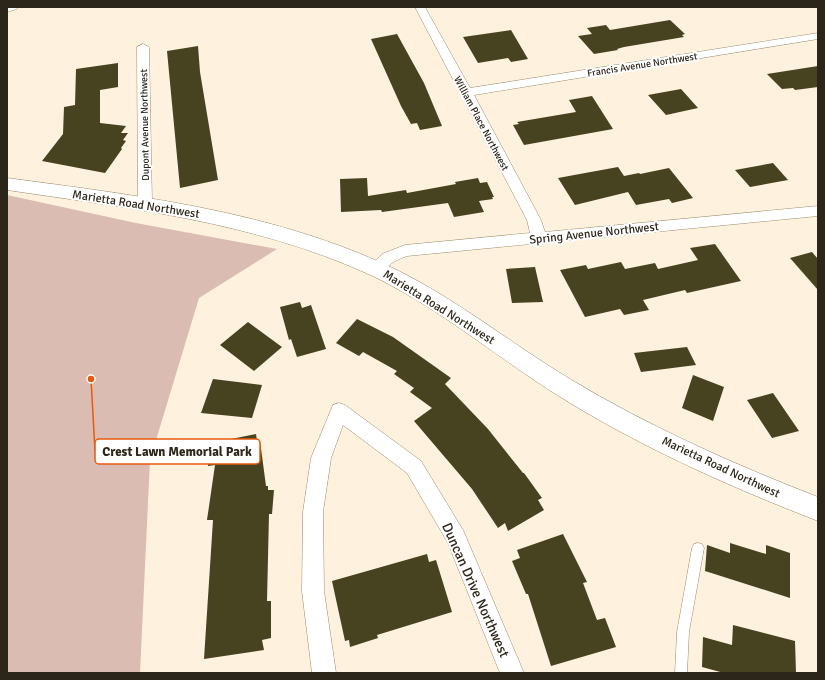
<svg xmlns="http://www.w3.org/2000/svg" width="825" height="680" viewBox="0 0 825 680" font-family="Signika,sans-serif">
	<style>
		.green { fill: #dbbcb2 }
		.building { fill: #47421f }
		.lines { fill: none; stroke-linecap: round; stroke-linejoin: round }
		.service-casing { stroke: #9c896c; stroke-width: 1 }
		.minor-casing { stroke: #9c896c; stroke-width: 1 }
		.secondary-casing { stroke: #9c896c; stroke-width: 1 }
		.service { fill: #fff; fill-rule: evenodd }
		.minor { fill: #fff; fill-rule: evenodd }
		.secondary { fill: #fff; fill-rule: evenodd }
		.labels { text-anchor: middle; stroke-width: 4; stroke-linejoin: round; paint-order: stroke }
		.far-street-label { font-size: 10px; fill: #2c2519; stroke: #fff }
		.street-label { font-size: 12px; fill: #2c2519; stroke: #fff }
		.near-street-label { font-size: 14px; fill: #2c2519; stroke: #fff }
		.leader { fill: none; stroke: #e8590c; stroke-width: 1.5 }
		.callout-dot { fill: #e8590c; stroke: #fff; stroke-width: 1.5 }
		.callout { fill: #fff; stroke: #e8590c; stroke-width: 1.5 }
		.callout-label { font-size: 13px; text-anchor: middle; font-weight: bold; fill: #2c2519 }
	</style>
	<rect width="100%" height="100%" fill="#fef2df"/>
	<!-- green -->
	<path class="green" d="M7,195l129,28 141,26 -78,49 -49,162 -10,213h-133z"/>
	<!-- building -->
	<path class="building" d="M670,20l15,14 -3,1 2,2 -60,10 -7,2 1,1 -24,4 -16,-18 14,-2 -5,-6 19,-3 4,5z
		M511,30l17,29 -17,3 -3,-4 -30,5 -15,-26z
		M397,34l27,49 18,43 -22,4 -3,-7 -6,1 -10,-18 -30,-67z
		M198,46l2,26 18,108 -38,8 -13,-137z
		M118,63v24l-18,3v33l26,3 -5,7h7l-5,7 3,1 -5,7 1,1 -17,24 -63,-12 21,-27 1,-27 11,-2 1,-36z
		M818,66v21l-23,3 -2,-2 -11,1 -15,-15z
		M681,89l17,19 -32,7 -18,-20z
		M592,96l21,33 -89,16 -11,-20 6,-1 -2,-2 59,-10 -7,-12z
		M773,163l15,17 -38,7 -15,-17z
		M618,167l6,9 15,-3 1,1 29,-6 24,30 -21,5 -3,-4 -33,6 -8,-13 -53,13 -17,-27z
		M367,178l1,18 38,-6 1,3 49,-9 -1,-2 23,-4 2,5 7,-1 7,15h-2l1,2 -14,2 5,11 -30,5 -6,-14 -66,9 -1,-2 -40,2 -1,-33z
		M715,244l26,37 -54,12 -2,-3 -42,10 6,10 -25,5 -4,-6 -35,8 -25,-47 26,-5 2,4 33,-7 4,7 30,-6 3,6 40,-9 -8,-12z
		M812,252l6,7v31l-28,-32z
		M535,267l8,35 -31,1 -6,-34z
		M300,302l2,6 9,-3 15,44 -29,8 -6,-18 -2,1 -9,-33z
		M357,319l36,18 58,41 -6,6 43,45 35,44h1l18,25 -4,2 6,10 -36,21 -3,-8 -7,5 -26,-39 -58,-68 18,-13 -22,-16 4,-4 -20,-14 3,-3 -34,-19 -4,4 -23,-13z
		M248,322l34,25 -28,24 -34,-26z
		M687,347l9,18 -55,7 -7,-19z
		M693,375l31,12 -11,34 -31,-13z
		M213,379l49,6 -10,33 -51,-5z
		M773,393l26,38 -27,7 -25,-38z
		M256,434l1,7h3l6,45h2v4h6l-2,24h-3l-2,87h4v37l-9,2 2,10 -60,9 9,-139h-6l8,-55 -7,1 -2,-22z
		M563,534l24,48 -4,1 14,37 8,-2 11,29 -65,19 -23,-72h-2l-14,-33 8,-3 -3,-8z
		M730,543l36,11v-9l24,8v45l-85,-27 2,-26 23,8z
		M427,554l2,8 7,-2 16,52 -75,23 1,3 -28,9 -1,-7 -4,1 -13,-60z
		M733,625l62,16 1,32h-72l-22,-6 1,-30 29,8z"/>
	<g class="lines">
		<!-- service casing -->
		<g class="service-casing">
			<path id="service" d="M698,543l4,1 2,4 -15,84 -2,41h-12l2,-41 15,-84 2,-4z"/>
		</g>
		<!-- minor casing -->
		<g class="minor-casing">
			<path id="minor" d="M7,7h11l-1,2 -10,3z
				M417,7h8l1,2 44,79 348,-55v6l-344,56 67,125 4,12 273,-26v10l-411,40c-5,2 -11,4 -15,7 -8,6 -10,14 -22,10l-2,-4 14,-15 23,-9 125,-12 -3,-13 -111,-211z
				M143,44l6,3 3,157 -2,4 -5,1 -5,-1 -2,-4 -1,-157z
				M339,403l6,2 76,56 42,69 61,143h-24l-52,-130 -41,-70 -64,-48 -12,33 -8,54 1,79 12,82h-24l-10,-82 1,-79 8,-54 22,-53z"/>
		</g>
		<!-- secondary casing -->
		<g class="secondary-casing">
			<path id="secondary" d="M7,178c127,17 257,32 375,85 67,30 125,78 188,116 78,47 163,85 248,118v24c-90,-35 -182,-76 -264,-128 -63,-40 -120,-89 -188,-120 -113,-51 -237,-65 -359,-83z"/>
		</g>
		<!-- service -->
		<use href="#service" class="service"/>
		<!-- minor -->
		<use href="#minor" class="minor"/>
		<!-- secondary -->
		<use href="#secondary" class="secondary"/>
	</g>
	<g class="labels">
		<!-- far-street labels -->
		<g class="far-street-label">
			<text transform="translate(642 64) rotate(-9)" y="4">Francis Avenue Northwest</text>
			<text transform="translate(482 123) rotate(62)" y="4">William Place Northwest</text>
			<text transform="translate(144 125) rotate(-91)" y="4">Dupont Avenue Northwest</text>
		</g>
		<!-- street labels -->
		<g class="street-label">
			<text transform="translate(136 204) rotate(9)" y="4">Marietta Road Northwest</text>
			<text transform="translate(594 233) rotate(-6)" y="4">Spring Avenue Northwest</text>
			<text transform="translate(439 307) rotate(32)" y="4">Marietta Road Northwest</text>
			<text transform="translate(721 467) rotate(25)" y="4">Marietta Road Northwest</text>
		</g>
		<!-- near-street labels -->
		<g class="near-street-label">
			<text transform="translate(476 590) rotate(66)" y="5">Duncan Drive Northwest</text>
		</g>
	</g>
	<!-- callouts -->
	<path class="leader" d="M91 379L95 451"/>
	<circle class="callout-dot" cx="91" cy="379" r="4"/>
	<rect class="callout" x="95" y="439" width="165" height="25" rx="4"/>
	<g class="callout-label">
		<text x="177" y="456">Crest Lawn Memorial Park</text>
	</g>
	<!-- border -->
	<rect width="825" height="680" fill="none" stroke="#2c2519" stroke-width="16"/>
</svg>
